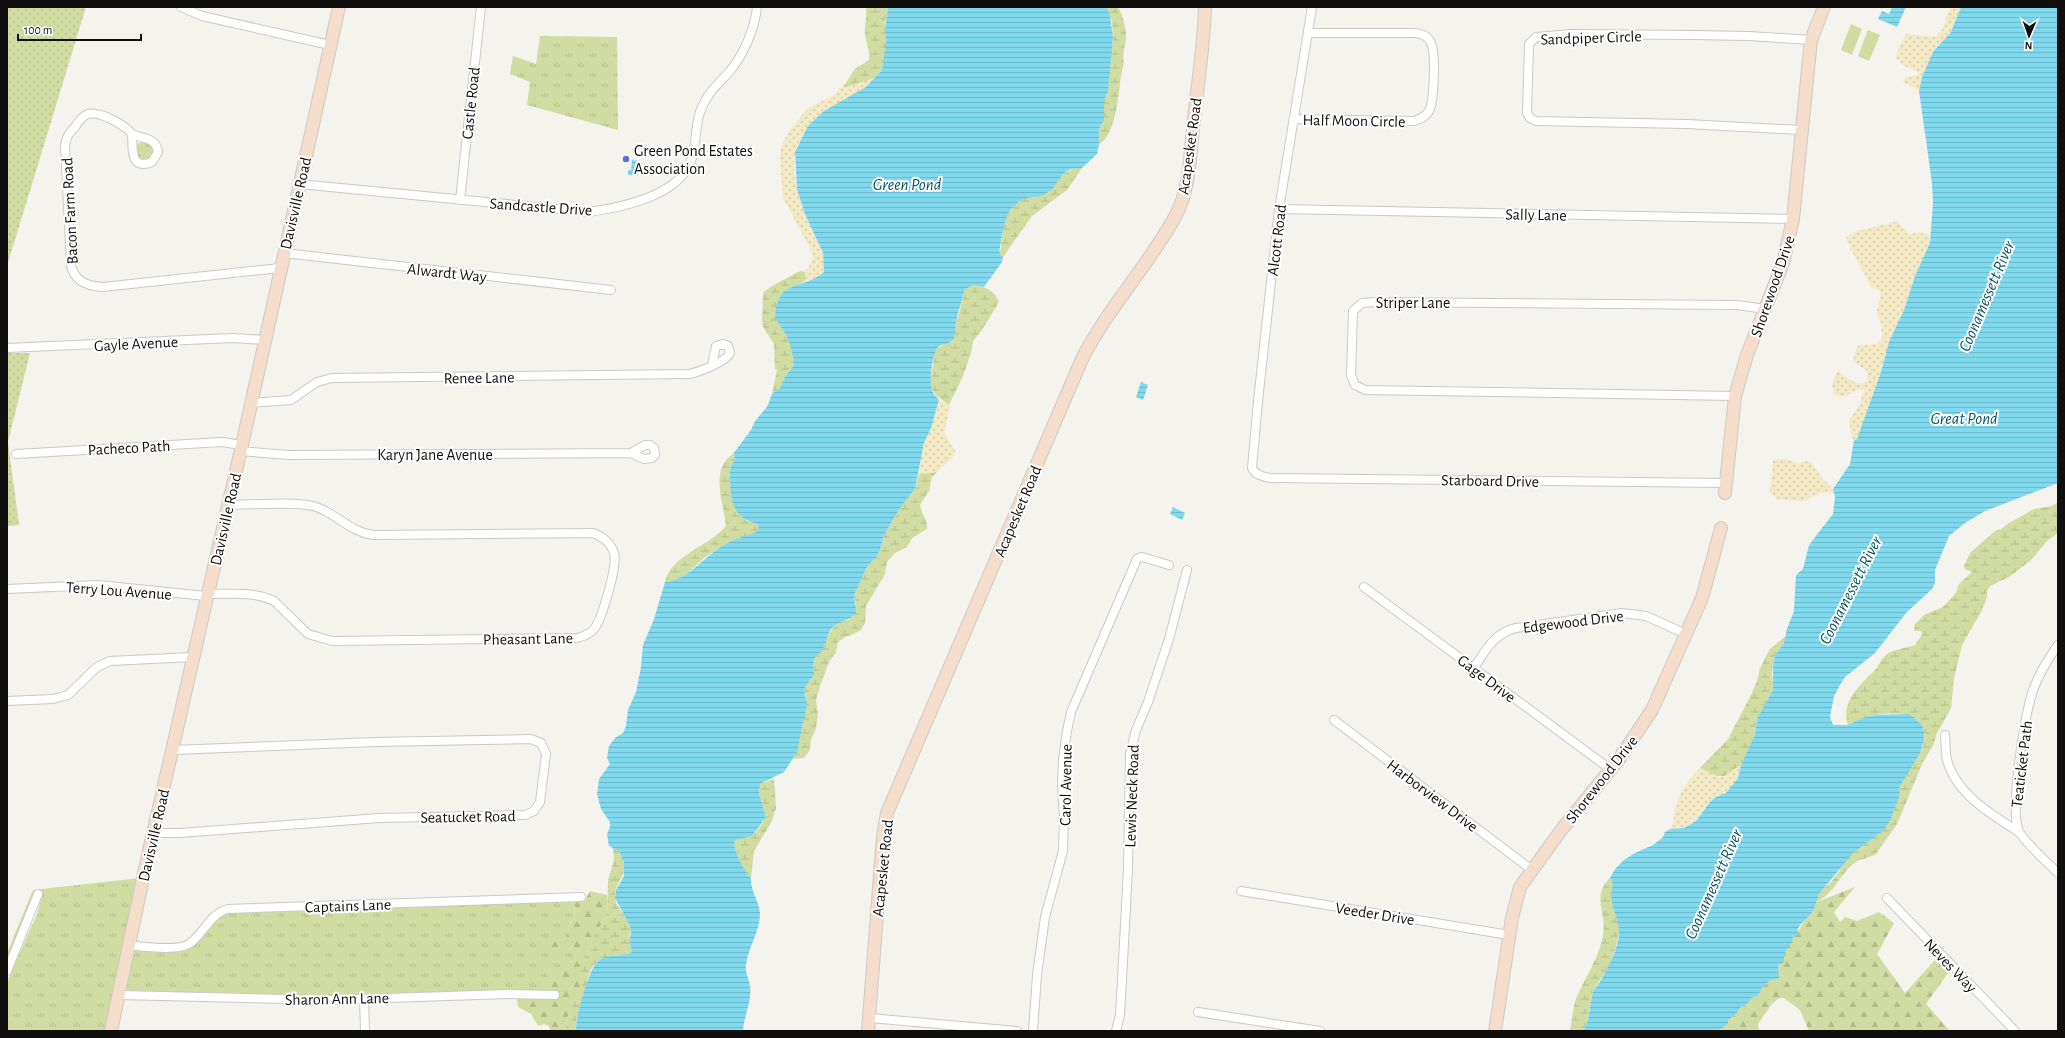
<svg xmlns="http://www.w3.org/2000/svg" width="2065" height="1038" viewBox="0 0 2065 1038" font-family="'Alegreya Sans',sans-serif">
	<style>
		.grass { fill: url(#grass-tufts) }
		.forest { fill: url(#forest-firs) }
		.wetland { fill: url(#wetland-marsh) }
		.sand { fill: url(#sand-dots) }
		.park { fill: url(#park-dots) }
		.pitch { fill: #d0dca2 }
		.water { fill: url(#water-rules) }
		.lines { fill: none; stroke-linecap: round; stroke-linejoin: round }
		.street-casing { stroke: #ccc9c4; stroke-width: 10 }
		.secondary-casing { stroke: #ccc9c4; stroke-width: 14 }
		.street { stroke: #fff; stroke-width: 8 }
		.secondary { stroke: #f4ddca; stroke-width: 12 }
		.poi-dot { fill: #5a6ce3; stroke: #fff; stroke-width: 1.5 }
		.labels { text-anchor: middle; stroke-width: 4; stroke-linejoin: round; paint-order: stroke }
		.street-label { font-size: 16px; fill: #100f0e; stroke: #fff }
		.poi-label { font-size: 16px; fill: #100f0e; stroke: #fff; text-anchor: start }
		.water-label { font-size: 17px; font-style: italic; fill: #065665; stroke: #fff }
	</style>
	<defs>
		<pattern id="grass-tufts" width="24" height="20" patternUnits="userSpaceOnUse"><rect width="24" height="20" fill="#d0dca2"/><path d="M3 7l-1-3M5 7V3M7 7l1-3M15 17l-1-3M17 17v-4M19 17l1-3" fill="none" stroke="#b2bc8a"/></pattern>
		<pattern id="forest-firs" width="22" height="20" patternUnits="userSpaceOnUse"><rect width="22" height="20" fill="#d0dca2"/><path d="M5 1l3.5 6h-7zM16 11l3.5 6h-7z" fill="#b2bc8a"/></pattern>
		<pattern id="wetland-marsh" width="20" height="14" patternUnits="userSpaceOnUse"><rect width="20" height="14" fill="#d0dca2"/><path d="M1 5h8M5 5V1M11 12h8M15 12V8" fill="none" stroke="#b2bc8a"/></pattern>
		<pattern id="sand-dots" width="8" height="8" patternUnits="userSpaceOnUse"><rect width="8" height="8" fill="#f3e9c4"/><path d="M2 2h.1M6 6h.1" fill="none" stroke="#cfc7a7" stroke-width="1.8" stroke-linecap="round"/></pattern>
		<pattern id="park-dots" width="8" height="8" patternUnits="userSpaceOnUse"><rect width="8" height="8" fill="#d0dca2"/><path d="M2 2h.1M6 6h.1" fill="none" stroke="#b2bc8a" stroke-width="1.8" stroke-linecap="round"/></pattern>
		<pattern id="water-rules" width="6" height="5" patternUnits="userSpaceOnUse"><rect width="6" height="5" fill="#81d9ee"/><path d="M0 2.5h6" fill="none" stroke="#6eb9cb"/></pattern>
	</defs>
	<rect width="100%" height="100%" fill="#f5f3ed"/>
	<!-- grass -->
	<path class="grass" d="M540,36l77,1 1,93 -91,-25 3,-23 -20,-8 3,-18 23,8z
		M135 151a10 10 0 1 1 20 0a10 10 0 1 1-20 0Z
		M140,878l-32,153h-101v-49l30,-68 5,-18 -7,-3 -28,67v-7l26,-63z
		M554,902h18l4,6 -10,30 -18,5v5l9,4 12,-5 7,9 -4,8 -24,6 -2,21 -219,6 -197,-5 -5,-5 9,-36h18l47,-12 18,-20 12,-6z"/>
	<!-- forest -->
	<path class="forest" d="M1855,887l-21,25 6,10 5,-5 12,4 22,-9 15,11 -17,31 28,39 30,-33 13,13 -22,31 24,27h-141l-9,-21 -16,-12h-5l-8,7 -13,19 1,7h-44l13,-7v-4l8,-6 5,-7 4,-1 8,-9 5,-1 5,-10 8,-6 21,-43 7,-7 6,-11 4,-3 8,-14z
		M590,891l17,4v21l-11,16 -13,27 -2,25 -4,12 -8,15 -4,20h-15l-1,-5 -5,-2 -6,2 -7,-12 -13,-7 -1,-7 1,-1h36l3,-7 -11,-1 1,-21 24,-6 5,-8 -7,-8 -12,4 -9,-3v-6l18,-5 10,-30 -4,-6h12z"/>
	<!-- wetland -->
	<path class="wetland" d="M866,7h22l-3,16 1,22 -2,22 -9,11 -28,9h-4l12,-18 14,-9c1,-10 -3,-17 -4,-26 0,-9 2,-18 1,-27z
		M1107,7h11c5,9 8,20 8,31 -1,9 -4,16 -2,25 -7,22 -4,67 -25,82l-1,-8 1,-8 4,-7 1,-21 4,-9 2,-40 3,-11 -1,-19z
		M1075,168h7l-15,22 -35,26 -29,41 -3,-3 4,-33 12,-18 9,-5 24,-6 15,-19z
		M800,271l5,1v9l-23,13c-14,22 6,37 11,58 1,4 1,9 1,13l-7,8 -7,15 -8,6 5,-24 -2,-1 -1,-25 -11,-17 -1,-6 1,-28 7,-6z
		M974,285c9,0 22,7 25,17l-17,28 -9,11 -2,12 -8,23 -14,29c-21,-15 -20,-16 -16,-40 1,-6 0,-11 3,-15 4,-5 11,-6 16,-9l13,-52z
		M733,454l2,2c-1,6 -5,11 -5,16 0,15 1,39 16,48 4,2 8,3 12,5l1,4 -3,3c-14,6 -32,12 -45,21 -16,11 -26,28 -46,29 5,-26 46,-37 61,-56 -2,-21 -17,-57 7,-72z
		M937,472l-5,5 -3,14 -9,14c1,8 8,16 7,24l-15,9 -5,9 -12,6 -8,9 -2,12 -19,32 -1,17 -4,7 -7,4 -9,3 -7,5 -2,10 -7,10 -9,24 -4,14 2,14 -2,14 -5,12 -1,10 -6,8 -11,1c5,-8 15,-57 13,-64 -1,-2 -2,-4 -2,-6l10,-14c-1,-11 -1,-16 7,-25 2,-3 5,-5 5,-8 5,-14 8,-18 23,-22l7,-16 -2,-9 14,-30 7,-6 5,-9 4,-15 16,-27 15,-19 4,-15z
		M2058,502v31l-11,8 -17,20 -21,16 -19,9 -3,5v6l-6,15 -19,33 -8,33 -3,30 -15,27 -2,9 -11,18 -26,62 -21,30c-7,5 -16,4 -23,10 -15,13 -17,27 -36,38l2,-8 5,-6c12,-8 19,-25 29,-35 11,-12 28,-16 36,-32 8,-13 8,-28 14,-42 6,-13 18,-23 21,-37 6,-34 -38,-31 -59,-24 -6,1 -11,5 -17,7 -8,-23 12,-40 27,-55 4,-4 6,-11 11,-15 9,-7 19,-6 29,-10l7,-10 -1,-4h-7l1,-7 9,-9 19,-8 13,-14 3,-9 13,-12 -7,-3 -1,-3 6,-13 25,-22 6,-2 8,-6 25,-14 18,-3z
		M1786,636l-2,7 -9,12 -3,16 1,19 -17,32 -1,13 -9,23 -5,7 -16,11h-10l-15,-8 28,-29 23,-44 6,-14 3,-13 10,-19z
		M774,779l2,29 -4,13 -18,30 -3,27c-8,-6 -15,-25 -17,-35 4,-6 12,-4 18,-8 6,-4 11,-12 14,-19l-7,-23 1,-9z
		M610,847l9,4c15,26 -6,28 -4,47 1,10 12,18 15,27 2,6 -1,10 -1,15 0,4 2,8 3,12 -11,6 -23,1 -33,8 -10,7 -12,22 -14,33 -3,14 -10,23 -9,38h-11l4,-20 8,-15 4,-12 -1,-15 3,-10 13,-27 11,-16 1,-36 6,-20 -1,-11z
		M1610,878l3,6c-8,21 11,33 5,53 -2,9 -5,20 -9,29 -5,10 -14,19 -17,29 -3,11 -3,24 -8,35l-14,1c2,-12 3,-24 7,-35 9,-20 23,-40 26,-61 4,-22 -12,-39 7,-57z"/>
	<!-- sand -->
	<path class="sand" d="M1952,7h9l-10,25 -18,20 -11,25 -3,14 -2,-2 -14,-7 2,-4 13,-3 1,-3 -17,-7 -6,-7v-4l10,-20c11,0 20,4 31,2 9,-8 7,-19 15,-29z
		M875,78c-8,16 -46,24 -61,44 -6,7 -17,21 -19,30 -4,22 4,49 13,68 9,18 17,32 16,52l-8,6 -11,3v-9c6,-9 9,-11 6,-22l-28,-52 -3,-42 2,-12 8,-14 17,-21 29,-15 3,-6 8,-1z
		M1897,221l12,13 11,-2 9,2 1,9 -6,16 -9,17 -11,34 -15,32 -8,30 -24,67 -3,1 -2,-2 -3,-17 11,-17 4,-14 -4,-1c-13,4 -14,12 -27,4l-1,-10 6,-12c9,5 18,18 29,10v-10l-14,-10 4,-14 3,-2 17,-1 5,-6 -1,-13 -4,-14 4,-19 -4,-3 -5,-1 -23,-42 -3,-9 12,-6z
		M939,400l10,5 1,3 -6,25 12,19 -3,5 -16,15 -18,2c2,-26 13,-49 20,-74z
		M1776,459h9l13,5 9,-3 5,2 9,14 12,12v5l-3,-2 -10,1 -17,8 -26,-2 -7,-7 3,-31z
		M1741,765c1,9 -9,24 -17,29 -3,2 -7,2 -11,5 -16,15 -16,30 -43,30l3,-6 2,-15 6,-15 8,-13 11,-12 19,9 6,-1z"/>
	<!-- park -->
	<path class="park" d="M7,7h79l-79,259z
		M30,353l-22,89 11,83 -12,1v-173z"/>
	<!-- pitch -->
	<path class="pitch" d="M1851,24l11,5 -10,26 -11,-5z
		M1868,30l12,5 -11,26 -11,-5z"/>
	<!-- water -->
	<path class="water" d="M888,7h219l3,9 3,21 -5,55 -4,9v19l-5,9v16l-2,9 -15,14c-24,-1 -20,16 -35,25 -6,5 -16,3 -23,6 -18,8 -20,26 -23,43 -1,5 -2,8 -1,12l3,3 -1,5 -18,25 -10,-2 -9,4 -8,28 -3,21c-4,7 -11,5 -16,9 -6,6 -9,36 -6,43 1,4 5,7 7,10l-8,28 -7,15 -9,46 -15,19 -16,27 -4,15 -5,9 -7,6 -14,30 2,17c-6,9 -15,9 -23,15 -6,6 -5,12 -8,18 -8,16 -13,6 -11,30l-10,14 3,15 -10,48 -13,20 -24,12 -1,9 7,24 -14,19 -16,4 -2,3c1,9 10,29 17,35 -1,12 8,23 9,35 0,19 -12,34 -14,52 -1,8 3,14 4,21 2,16 -6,29 -7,45h-167c-1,-12 13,-64 23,-71 10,-7 23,-2 33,-8l-3,-11 2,-8 -1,-7 -15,-28 1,-8 8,-14v-14l-5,-11 -10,-5 -2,-12 3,-7v-5l-9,-13 -4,-15 2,-15 11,-15 -3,-6 2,-12 6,-8 8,-5 3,-7 2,-16 8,-18 5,-25 2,-22 11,-26 11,-37c24,-2 39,-26 59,-37 10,-6 22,-9 32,-13l3,-3 -1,-4c-6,-3 -13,-5 -17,-9 -11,-9 -11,-32 -11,-44 0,-5 4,-10 5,-15l-2,-3 18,-24 4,-9 12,-14 5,-13 8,-6 6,-13 8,-10c-1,-12 -4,-24 -11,-35 -2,-4 -5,-7 -7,-11 -2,-8 2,-23 9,-28 12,-8 29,-9 39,-19l-1,-19 -18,-39 -8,-24 -2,-38 13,-26 16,-15 42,-24 16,-17 4,-26 -1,-15z
		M1892,7h14l-9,20 -19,-8 4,-8 7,3z
		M1961,7h97v476l-73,28 -20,12 -16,13 -14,34v13l-3,6 -26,24 -31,40 -30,24 -5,8 -6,11 -4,21 3,8h15l15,-7 13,-3 32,-1 7,4 7,7 2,7v9l-4,12 -20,33 -1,11 -9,24 -7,10 -29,21 -35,42c-2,7 -4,14 -9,21 -5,5 -14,12 -13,20l-5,3 1,4 -3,2v4h-3l-2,5 2,3h-3v6l-6,3 1,13 -8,2 -8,6 -5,10 -5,1 -8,9 -4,1 -5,7 -8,6v4l-11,7h-134c7,-10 6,-24 9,-35 1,-6 6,-11 9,-16 8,-14 16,-30 18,-45 1,-20 -13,-32 -6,-51l-3,-6 6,-10 8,-8 11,-7 18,-8 10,-8 2,-5 5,-3 14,-1 12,-7 14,-19 6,-5 10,-4 12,-15 3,-13 14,-30 2,-16 16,-29v-25l2,-10 9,-12 3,-14 7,-18 2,-36 7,-6 6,-24 24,-31 2,-17 -2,-8 17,-25 4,-24 3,-1 24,-67 8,-30 15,-32 11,-34 15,-33 3,-40 -1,-20 -13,-92 3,-14 11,-25 18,-20z
		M632,160l8,1 -2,15 -10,-1v-5h3z
		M1141,382l7,3 -5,15 -7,-3z
		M1173,507l12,6 -3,7 -12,-6z"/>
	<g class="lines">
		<!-- street casing -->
		<g class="street-casing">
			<path id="street" d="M181,7l21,9 128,29
				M1312,7l-33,202 -21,192 -6,67c3,7 11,9 19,10l454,5
				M1294,119l120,2c6,-2 12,-4 15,-10 5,-9 7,-58 2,-68 -3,-7 -10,-10 -17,-10h-106
				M1801,130l-114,-6 -151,-3 -6,-3 -3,-5 2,-69 7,-7 36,-3 121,1 56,1 62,4
				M132,134c-7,-9 -32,-23 -44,-20 -6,2 -10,8 -13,13 -6,6 -9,10 -10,19l6,119c3,16 16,21 32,22l177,-19
				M132,134c11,5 24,3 26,18l-6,10c-23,9 -19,-15 -20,-28z
				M299,184l290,28c35,-5 96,-17 104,-58 5,-23 1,-37 15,-58 6,-9 15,-17 22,-25 14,-17 25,-43 27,-64
				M460,200l21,-193
				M1279,209l514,10
				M284,253l327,37
				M7,348l225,-10 33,2
				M1735,396l-370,-6 -10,-5 -4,-10 2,-64 9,-8 13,-1 362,3 28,4
				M250,403l41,-3 26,-18 15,-4 357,-4c10,-2 37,-12 41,-21l-2,-7 -5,-2 -7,2 -4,19
				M645,445h5l4,3 1,7 -3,3 -8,1 -13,-6z
				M240,451l49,4 342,-2
				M16,454l206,-12 20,3
				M1364,587l246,182
				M7,589l91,-4 108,11
				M208,594c21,0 46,-3 66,7l34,33 24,7 246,-3c6,-2 12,-4 16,-9 8,-10 24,-64 20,-76 -3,-10 -12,-17 -21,-20l-220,2c-26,-4 -37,-23 -60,-29 -21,-5 -62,-1 -86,-1
				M2058,645c-10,14 -19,29 -25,45 -8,25 -24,119 -14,141 4,10 30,33 39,42
				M1474,668c11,-17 20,-35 42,-40l106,-15 24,3 40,18
				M7,701l46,-2 15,-4 29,-28 13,-6 83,-4
				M1334,720l198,150
				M1945,735c1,8 0,17 2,25 9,34 45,55 72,72
				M153,833h27l199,-15 146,-3 9,-4 6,-9 6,-48 -5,-11 -10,-4 -156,3 -202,8
				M1241,891l268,44
				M1887,898l128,133
				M130,945c13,2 48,6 59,-1 15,-10 20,-30 39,-35l353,-12
				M7,971l31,-77
				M119,995l208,5 181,-6 47,1
				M364,999l1,32
				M1198,1012l122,19
				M870,1018l147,13
				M1033,1031l4,-56 8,-58 18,-66 1,-32 -2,-33 1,-27 4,-28 4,-19 66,-153 5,-2 27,8
				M1116,1031l4,-16 8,-145 2,-116 6,-24 12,-28 21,-63 18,-69"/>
		</g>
		<!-- secondary casing -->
		<g class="secondary-casing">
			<path id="secondary" d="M1725,493l10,-97 12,-41 36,-92 10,-44 18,-179 13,-33
				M111,1031l35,-167 96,-419 97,-438
				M868,1031l15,-195 4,-23 195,-454c26,-51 66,-93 93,-142 16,-29 15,-66 19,-98 4,-37 10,-75 11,-112
				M1495,1031l17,-113 8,-31 42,-58 57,-70 33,-49 50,-112 19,-70"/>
		</g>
		<!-- street -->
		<use href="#street" class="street"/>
		<!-- secondary -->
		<use href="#secondary" class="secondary"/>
	</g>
	<!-- markers -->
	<circle class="poi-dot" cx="626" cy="159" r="4"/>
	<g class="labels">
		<!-- street labels -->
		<g class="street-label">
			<text transform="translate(1591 37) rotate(-2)" y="6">Sandpiper Circle</text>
			<text transform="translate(470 103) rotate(-84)" y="6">Castle Road</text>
			<text transform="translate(1354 120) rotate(1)" y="6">Half Moon Circle</text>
			<text transform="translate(1189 146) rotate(-82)" y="6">Acapesket Road</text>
			<text transform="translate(295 203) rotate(-77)" y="6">Davisville Road</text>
			<text transform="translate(541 206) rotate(4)" y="6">Sandcastle Drive</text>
			<text transform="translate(69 211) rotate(-93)" y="6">Bacon Farm Road</text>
			<text transform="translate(1536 214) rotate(1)" y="6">Sally Lane</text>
			<text transform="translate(1276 240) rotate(-83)" y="6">Alcott Road</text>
			<text transform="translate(447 272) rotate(6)" y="6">Alwardt Way</text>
			<text transform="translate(1772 286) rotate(-71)" y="6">Shorewood Drive</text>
			<text x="1413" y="308">Striper Lane</text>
			<text transform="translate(136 343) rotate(-3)" y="6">Gayle Avenue</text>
			<text transform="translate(479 377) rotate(-1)" y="6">Renee Lane</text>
			<text transform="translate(129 447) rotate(-3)" y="6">Pacheco Path</text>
			<text x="435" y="460">Karyn Jane Avenue</text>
			<text transform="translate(1490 480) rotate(1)" y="6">Starboard Drive</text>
			<text transform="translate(1017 511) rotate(-67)" y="6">Acapesket Road</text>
			<text transform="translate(225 519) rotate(-77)" y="6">Davisville Road</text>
			<text transform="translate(119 590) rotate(4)" y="6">Terry Lou Avenue</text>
			<text transform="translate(1573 621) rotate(-7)" y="6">Edgewood Drive</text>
			<text transform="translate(528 638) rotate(-1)" y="6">Pheasant Lane</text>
			<text transform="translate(1487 678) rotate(37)" y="6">Gage Drive</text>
			<text transform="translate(2021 764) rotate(-83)" y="6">Teaticket Path</text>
			<text transform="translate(1601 779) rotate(-52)" y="6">Shorewood Drive</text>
			<text transform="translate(1065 785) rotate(-89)" y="6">Carol Avenue</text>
			<text transform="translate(1433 795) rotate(37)" y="6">Harborview Drive</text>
			<text transform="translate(1131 796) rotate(-88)" y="6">Lewis Neck Road</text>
			<text transform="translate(468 816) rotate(-1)" y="6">Seatucket Road</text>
			<text transform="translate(153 835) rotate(-77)" y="6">Davisville Road</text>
			<text transform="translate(882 868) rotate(-84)" y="6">Acapesket Road</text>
			<text transform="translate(348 905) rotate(-2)" y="6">Captains Lane</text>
			<text transform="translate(1375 913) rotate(9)" y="6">Veeder Drive</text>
			<text transform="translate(1951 965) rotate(46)" y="6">Neves Way</text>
			<text transform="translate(337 998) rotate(-1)" y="6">Sharon Ann Lane</text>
		</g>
		<!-- poi labels -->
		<g class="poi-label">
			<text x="634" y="156">Green Pond Estates<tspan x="634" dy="18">Association</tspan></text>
		</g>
		<!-- water labels -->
		<g class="water-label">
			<text x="907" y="190">Green Pond</text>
			<text transform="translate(1986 296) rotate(-67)" y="6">Coonamessett River</text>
			<text x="1964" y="424">Great Pond</text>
			<text transform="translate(1850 590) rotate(-63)" y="6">Coonamessett River</text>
			<text transform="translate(1713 884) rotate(-66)" y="6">Coonamessett River</text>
		</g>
	</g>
	<!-- border -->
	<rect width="2065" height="1038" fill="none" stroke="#100f0e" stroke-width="16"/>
	<!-- north arrow -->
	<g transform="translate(2029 36) rotate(182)" stroke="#ffffff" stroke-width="3" paint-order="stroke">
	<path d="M0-3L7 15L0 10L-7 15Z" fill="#100f0e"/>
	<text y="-6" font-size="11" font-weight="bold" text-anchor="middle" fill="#100f0e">N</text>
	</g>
	<!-- scale -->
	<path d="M18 34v6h123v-6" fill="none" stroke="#100f0e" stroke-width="2"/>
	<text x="24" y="34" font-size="12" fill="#100f0e" stroke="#ffffff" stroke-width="3" paint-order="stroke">100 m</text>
</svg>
